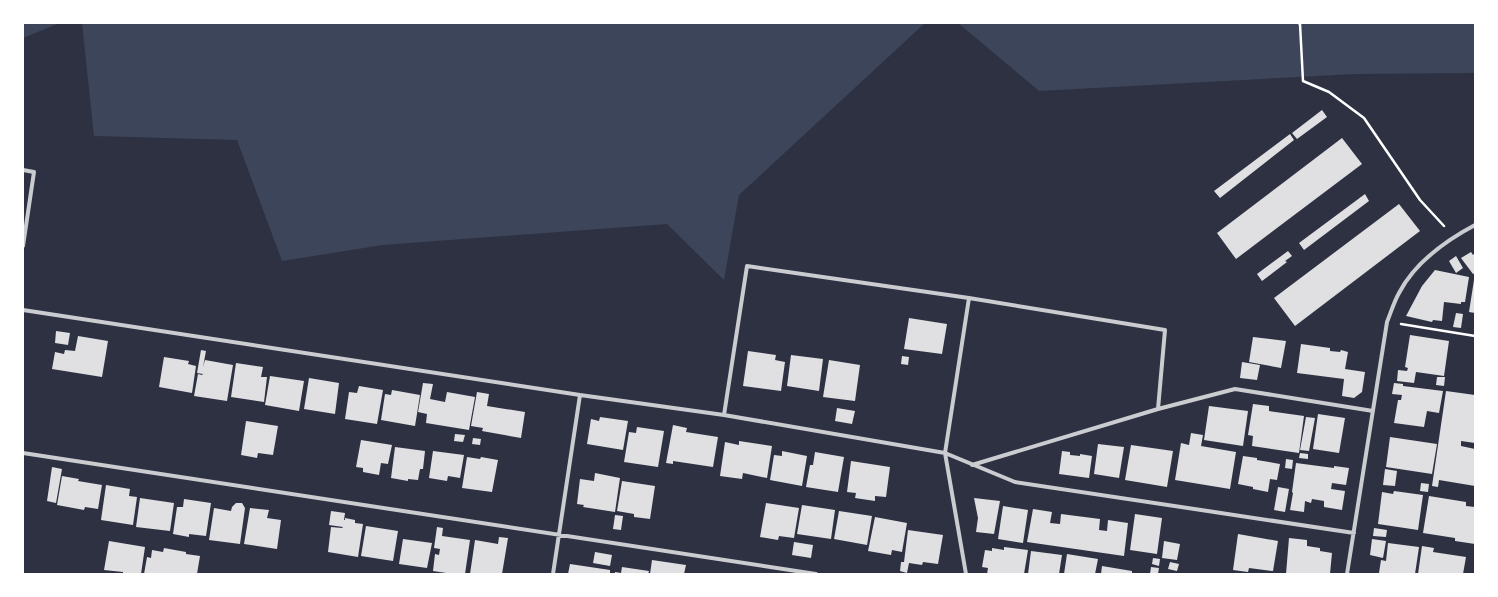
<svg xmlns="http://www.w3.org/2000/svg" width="1498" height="597" viewBox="0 0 1498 597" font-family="'Fira Sans',sans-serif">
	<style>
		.green { fill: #3c4559 }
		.building { fill: #e0e0e3 }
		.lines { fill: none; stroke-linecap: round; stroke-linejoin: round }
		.path { stroke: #fff; stroke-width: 2.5 }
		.minor { stroke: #caccd0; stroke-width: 4 }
	</style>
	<rect width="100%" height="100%" fill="#2d3142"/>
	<!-- green -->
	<path class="green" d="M23,23h37l-37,15z
		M82,23h843l-186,172 -15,85 -57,-56 -284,21 -101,16 -45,-121 -143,-4z
		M958,23h517v50l-120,1 -316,17z"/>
	<!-- building -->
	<path class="building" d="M1322,110l5,7 -30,22 -5,-6z
		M1290,134l4,6 -74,58 -6,-7z
		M1342,138l20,26 -126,95 -19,-26z
		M1365,194l4,7 -65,49 -5,-7z
		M1399,204l21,27 -125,95 -21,-28z
		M1288,251l4,5 -7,5 2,1 -25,19 -5,-7z
		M1471,252l2,3 2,-2v20l-2,1 -12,-16z
		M1456,256l7,12 -7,5 -7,-12z
		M1435,270l34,7 -4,25h-4v2l-17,-2 -2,19 -9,-1 -1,2 -26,-6 16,-30z
		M1474,280l1,1v32l-6,-1z
		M1456,313l7,1 -2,14 -8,-1z
		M909,318l38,6 -5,30 -38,-5z
		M56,331l14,2 -2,12 -13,-2z
		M1410,335l39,6 -5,35 -28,-4 -2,11 -17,-2 1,-11 9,1 1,-3 -3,-1z
		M78,336l30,5 -6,36 -50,-8 3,-17 9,2 1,-4 10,1z
		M1253,337l33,4 -5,27 -32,-6z
		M1301,344l29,4v3l10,1 1,-2 7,2 -3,17 20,3 -3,20 -8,6 -12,-2 2,-17 -47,-6z
		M201,350l5,1 -3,16 2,-7 28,5 -6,36 -33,-5 4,-22 4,1 1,-1 -6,-1z
		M748,351l28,4 -1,5 10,2 -4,29 -38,-5z
		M791,355l32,4 -4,32 -32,-5z
		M902,356l7,1 -1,8 -7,-1z
		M164,357l25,4 -1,3 8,2 -4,27 -33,-6z
		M829,360l31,5 -5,36 -32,-4z
		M1242,362l18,3 -3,15 -17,-2z
		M236,363l27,4 -2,10h6l-3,25 -33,-5z
		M270,376l34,5 -5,30 -34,-6z
		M1437,377h8l-1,9 -8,-1z
		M309,378l30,5 -4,31 -31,-5z
		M423,383l10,1 -3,15 15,3 2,-10 28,5 -6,33 -43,-7 1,-9 -9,-2z
		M1394,383l9,1v2l40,5 -4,22 -12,-2 -3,16 -30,-4 4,-23h3l1,-5 -10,-1z
		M359,386l24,4 -6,34 -32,-5 4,-27 8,1z
		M392,390l28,5 -5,31 -34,-6 4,-26 6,1z
		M1446,391l29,4v48l-14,-2v5l14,3v37l-36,-6 -1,7 -6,-1z
		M477,392l12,2 -2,12 38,6 -4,26 -39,-7 1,-3 -12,-2z
		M1253,404l16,2v5l35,5 -5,37 -47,-7 1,-10 -5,-1z
		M1209,406l39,5 -5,35 -39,-6z
		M837,408l18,3 -3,13 -17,-3z
		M1318,414l27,4 -6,35 -26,-4z
		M600,417l28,4 -5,29 -36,-6 4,-25 8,2z
		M1306,417l9,1 -6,33 -9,-1z
		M246,421l32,5 -5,29 -15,-2 -1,5 -16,-3z
		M673,425l14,3 -1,4 32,5 -5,30 -40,-6v3l-7,-1z
		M637,427l27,4 -6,36 -34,-5 5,-30 7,1z
		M1191,433l12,2 -2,11 35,6 -6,37 -55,-9 6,-37 8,2z
		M455,434l10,1 -2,7 -9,-1z
		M1390,437l47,7 -5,30 -46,-7z
		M473,438l8,1 -1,6 -8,-1z
		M361,440l31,5 -4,19 -7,-1 -2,12 -16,-3v-4l-7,-1z
		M739,441l33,5 -5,32 -24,-5 -1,6 -22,-3 5,-34 14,3z
		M1098,444l26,3 -5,31 -25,-4z
		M1131,445l42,6 -6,36 -42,-7z
		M395,447l30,4 -2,18h-3l-2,11 -10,-1v2l-17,-3z
		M433,451l31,4 -4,23 -12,-2 -1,5 -18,-3z
		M782,451l25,5 -5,30 -32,-6 4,-25 8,1z
		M1062,451l8,1v3l10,1v-2l12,2 -3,22 -30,-4z
		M815,452l29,5 -6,35 -32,-5 4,-22h3z
		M1300,453l8,1v5l-9,-1z
		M1243,456l14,2v2l23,4 -3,16 -7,-1 -2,13 -15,-3v-2l-15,-3z
		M467,457l13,2 1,-2 17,3 -6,32 -30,-4z
		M1286,459l7,1 -1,9 -7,-1z
		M851,461l39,6 -4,30 -11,-1v5l-20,-3 1,-5 -9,-1z
		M1296,463l38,5v-2l15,2 -3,17 -14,-2 -1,6 14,2 -3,19 -18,-3v-6l-12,-2 -1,4 -6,-2 -1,11 -14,-2 3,-17 -1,-1z
		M52,467l10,2 -6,34 -9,-2z
		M1385,469l12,2 -2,15 -12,-1z
		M595,473l25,5 -5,34 -32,-5 1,-2 -7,-1 3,-25 14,2z
		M62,476l17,3 -1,2 24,4 -4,24 -13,-2 -1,3 -27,-5z
		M622,481l33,5 -5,33 -16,-2v-3l-17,-3z
		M1421,483l8,1 -1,8 -8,-1z
		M106,485l24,4 -1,7 8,1 -4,28 -32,-5z
		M1278,487l11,2 -4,23 -11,-2z
		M1394,491l29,4 -5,35 -40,-6 4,-32 11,2z
		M1429,496l37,6v4l9,1v37l-20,-3v-3l-32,-5z
		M140,498l34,5 -4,28 -34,-4z
		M974,498l26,3 -6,33 -18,-2 2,-14z
		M184,499l27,4 -5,33 -17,-2v3l-16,-3 4,-27h6z
		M236,503h6l3,5 -5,36 -31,-4 5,-32 17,3 1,-4z
		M766,503l33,5 -5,30 -15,-2 -1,4 -18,-3z
		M802,505l33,5 -4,29 -34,-5z
		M1003,506l25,4 -5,33 -25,-4z
		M250,508l19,2 -2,8 14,2 -4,29 -33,-5z
		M1033,509l19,3 -2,11 10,1 1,-10 39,5 -1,11 8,1 1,-11 20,3 -4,33 -97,-14z
		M331,511l14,2 -1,7h1v-2l10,2v3l8,1 -5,33 -30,-5 3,-25 11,1 1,-1 -14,-2z
		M839,511l33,5 -5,29 -33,-6z
		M1135,514l27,4 -5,36 -27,-4z
		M615,515l8,1 -2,14 -8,-1z
		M875,517l32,6 -5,29 -10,-2 -1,5 -23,-4z
		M366,526l32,5 -5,30 -32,-5z
		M437,527l6,1 -1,8 28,4 -5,34h-12l-20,-3 2,-17 4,1 1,-6 -6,-1z
		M1374,528l13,2 -1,7 -13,-1z
		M908,530l35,5 -5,29 -15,-2 -1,3 -13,-2 -2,10 -7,-2 1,-9h3z
		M1238,534l40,7 -5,30 -24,-3 -1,4 -15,-2z
		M499,537l9,1 -6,36h-32l5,-34 23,4z
		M1289,538l18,2v6l13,2v3l12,2 -2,21h-44z
		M403,539l29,4 -5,25 -28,-4z
		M1372,539l14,2 -3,17 -13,-3z
		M109,541l36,6 -4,27h-18v-2l-19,-2z
		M1164,541l16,3 -3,16 -15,-2z
		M794,542l19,3 -2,13 -19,-3z
		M1388,543l31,4 -4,27 -36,-1 2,-13 5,1z
		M1422,546l12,2 -1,4 33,5 -3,17h-45z
		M1004,547l24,3 -4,24h-37l1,-6 -6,-1 3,-17 7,1v-3l12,2z
		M164,548l22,4v2l14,2 -3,18h-53l3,-17 4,1 1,-8 11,2z
		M1031,551l31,4 -3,19h-31z
		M595,552l17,3 -2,11 -17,-3z
		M1067,554l31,5 -3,15h-31z
		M1153,558l7,1 -1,7 -7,-2z
		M652,560l34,5 -2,9h-34z
		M1170,562l9,2 -2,7 -9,-2z
		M570,564l40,6v4h-42z
		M1102,566l30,5v3h-31z
		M622,567l27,4 -1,3h-33v-2l6,1z
		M1151,567l8,1 -1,6h-8z"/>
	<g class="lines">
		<!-- path -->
		<path class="path" d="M1298,23l2,1 3,57 26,11 35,26 56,82 24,26
			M1401,324l74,12"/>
		<!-- minor -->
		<path class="minor" d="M23,170l11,2 -11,74
			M969,298l196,32 -7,79
			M23,310l557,85
			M724,415l23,-149 222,32 -24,155 21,121
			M23,453l793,121
			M972,465l186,-56 77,-20 138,22
			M553,574l27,-179 144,20 221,38 70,29 339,51
			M1347,574l40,-252c4,-10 7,-20 12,-29 16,-31 46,-52 76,-68"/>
	</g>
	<!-- border -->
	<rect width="1498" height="597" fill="none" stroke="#ffffff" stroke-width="48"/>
</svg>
